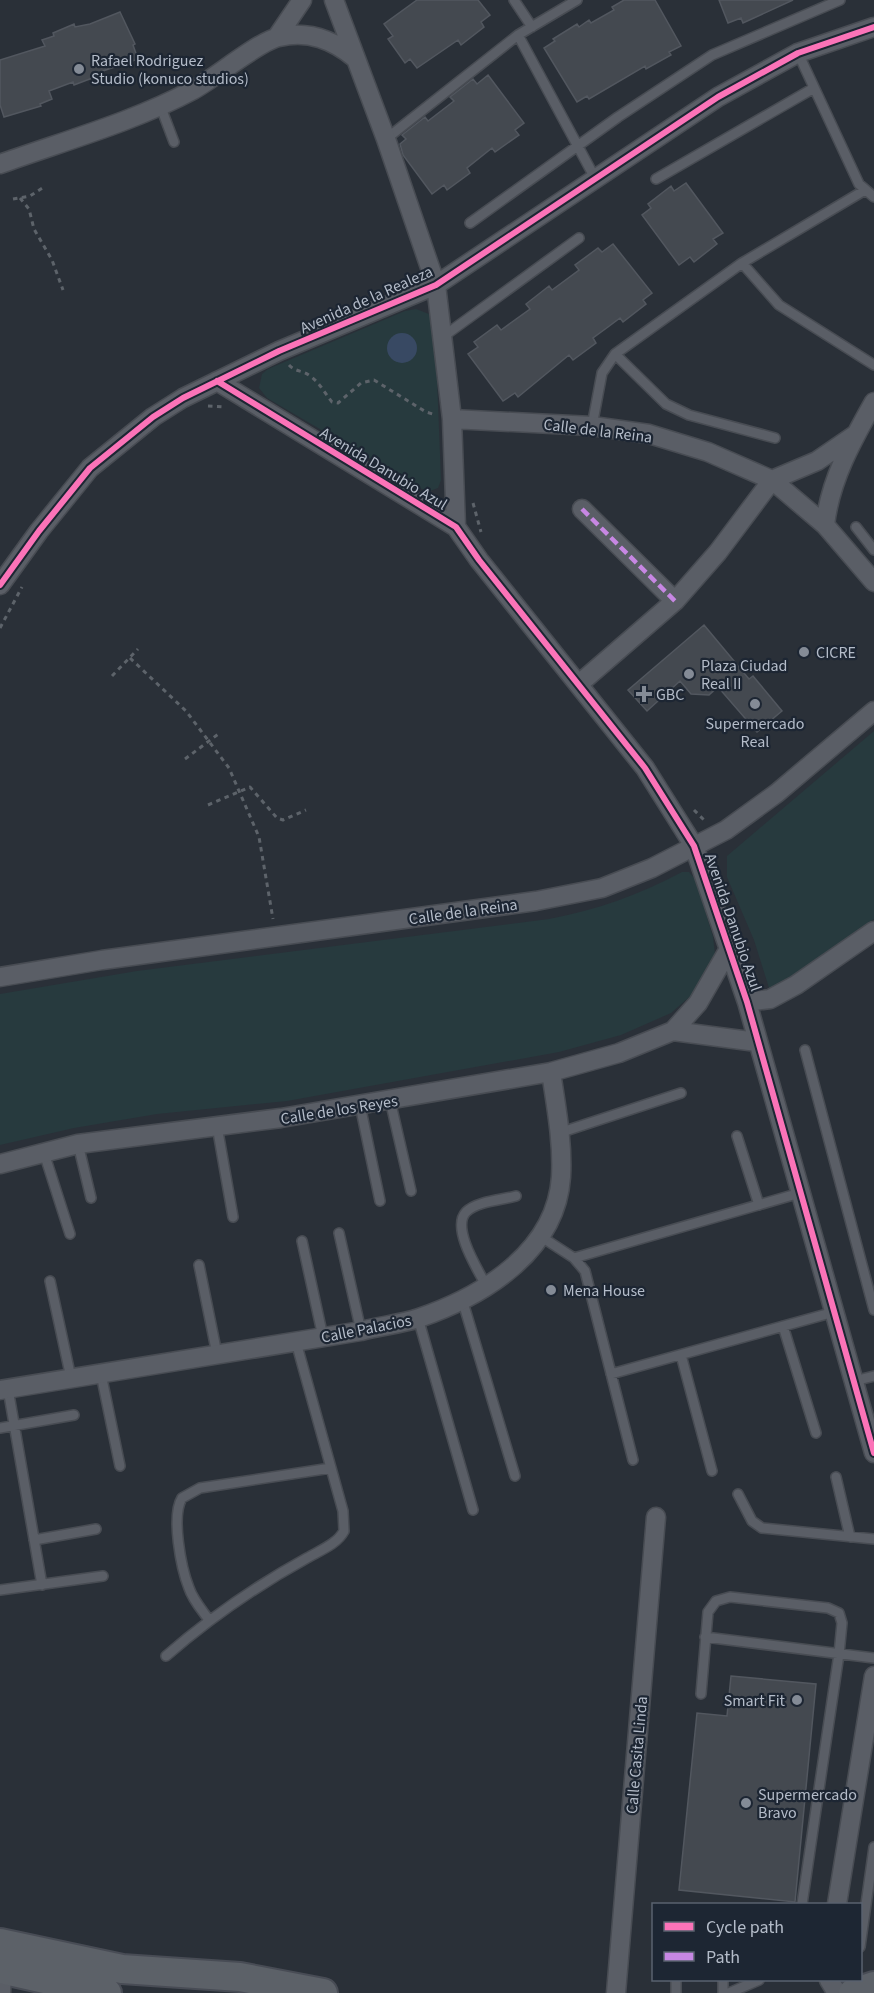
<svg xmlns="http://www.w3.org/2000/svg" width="874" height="1993" viewBox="0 0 874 1993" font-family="'Source Sans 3',sans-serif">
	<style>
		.green { fill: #273a3e }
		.water { fill: #384963 }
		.building { fill: #444950; stroke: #52575f; stroke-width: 1.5 }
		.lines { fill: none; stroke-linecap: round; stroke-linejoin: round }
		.lane-casing { stroke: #484c53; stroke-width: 12 }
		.street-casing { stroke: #484c53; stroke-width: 21 }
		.primary-casing { stroke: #484c55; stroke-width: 32 }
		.path { stroke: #5d636a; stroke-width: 3; stroke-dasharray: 4.5 4.5; stroke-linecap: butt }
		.lane { stroke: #5a5e66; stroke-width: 9 }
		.street { stroke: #5a5e66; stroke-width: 18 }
		.primary { stroke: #5c6168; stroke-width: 28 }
		.quiet { stroke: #c787e3; stroke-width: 4.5; stroke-dasharray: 9 4.5; stroke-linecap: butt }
		.cycleway-casing { stroke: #1d2633; stroke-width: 10 }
		.cycleway { stroke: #fb73b8; stroke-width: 6 }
		.poi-dot { fill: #848b96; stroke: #1d2633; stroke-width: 2 }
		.labels { text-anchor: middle; stroke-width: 4.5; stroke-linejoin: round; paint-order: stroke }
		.poi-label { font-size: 16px; fill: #b4bcc9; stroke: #1d2633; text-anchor: start }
		.street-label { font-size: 16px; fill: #b4bcc9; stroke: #1d2633 }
	</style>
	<rect width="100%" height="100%" fill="#2a3038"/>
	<!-- green -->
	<path class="green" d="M416,309l13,5 6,14 6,152 -3,8 -11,4 -160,-94 -8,-10 3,-14 6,-5 137,-58z
		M874,731v188l-104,72 -16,-51 -27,-63v-21z
		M682,872h7l7,8 17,57 2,17 -3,14 -10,18 -31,27 -50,22 -62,17 -272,49 -130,13 -83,14 -74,17v-151l137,-23 412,-52c48,-9 90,-24 133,-47z"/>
	<!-- water -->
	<path class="water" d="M387 348a15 15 0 1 1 30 0a15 15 0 1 1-30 0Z"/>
	<!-- building -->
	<path class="building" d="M417,0h61l12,15 -9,7 3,5 -23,18 -3,-5 -41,28 -7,-9 -5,4 -17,-24 5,-3 -9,-12z
		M624,0h31l26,46 -12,6 2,3 -25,14 -1,-3 -56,33 -2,-3 -10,6 -33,-54 11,-7 -2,-2 24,-15 2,3 10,-7 2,3 23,-13 -2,-3z
		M719,0h74l-50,23 -2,-5 -13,5z
		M120,12l15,32 -2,1 5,14 -44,15 1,3 -21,8 -1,-3 -24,9 3,8 -12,5 1,2 -37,11 -4,-12v-45l45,-14 -3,-6 12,-4 -1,-3 21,-9 1,3 15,-3z
		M488,75l36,48 -9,7 4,5 -24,17 -3,-4 -25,20 3,5 -23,17 -3,-5 -12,9 -29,-39 -3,-11 6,-5 -4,-4 23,-18 3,4 26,-20 -4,-4 23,-18 4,5z
		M686,183l37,50 -10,6 4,5 -23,18 -4,-5 -11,8 -37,-50 9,-7 -3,-4 23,-18 3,5z
		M613,244l39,49 -9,7 3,4 -23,18 -3,-4 -12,9 -15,11 3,5 -23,17 -4,-5 -51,42 -3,-4 -12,8 -35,-47 10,-7 -4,-5 23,-17 4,5 29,-21 -4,-5 23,-18 3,4 27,-20 -4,-5 23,-17 4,4z
		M704,625l45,54 4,-3 29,35 -25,21 -39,-45 -9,8 -18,-1 -11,-13 -33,30 -19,-21z
		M731,1676l85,8 -21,218 -116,-12 18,-177 30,3z"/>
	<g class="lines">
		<!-- lane casing -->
		<g class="lane-casing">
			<path id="lane" d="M514,0l18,27
				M518,35l77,143
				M798,53l61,131 15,13
				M160,105l14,37
				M386,139l132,-104 59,-35
				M656,179l158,-91
				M470,223l148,-106 94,-62 128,-55
				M742,263l37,42 95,60
				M444,336l135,-98
				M615,354l51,50 23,11 86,23
				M592,426l10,-53 13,-19 127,-91 123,-73
				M856,527l18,23
				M805,1050l69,260
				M390,1100l21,91
				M360,1105l20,96
				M217,1126l16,91
				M559,1133l122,-40
				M737,1136l22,69
				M78,1144l13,54
				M44,1153l26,81
				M339,1233l22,98
				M540,1236l34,22 11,13 48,189
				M302,1241l21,96
				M574,1258l226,-65
				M199,1265l18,89
				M50,1281l21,97
				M487,1287c-9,-17 -36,-59 -21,-75 11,-11 36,-12 50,-16
				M462,1299l53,177
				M418,1318l55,192
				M783,1326l33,107
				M681,1355l31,116
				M101,1374l19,92
				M611,1374l223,-62
				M854,1381l20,-5
				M8,1389l34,196
				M0,1428l74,-13
				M836,1477l14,60
				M738,1494l14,27 10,7 112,11
				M34,1540l62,-11
				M0,1590l103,-14
				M209,1620c-7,-10 -16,-20 -20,-32 -8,-20 -18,-72 -7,-90l18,-10 131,-20
				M705,1637l169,21
				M166,1656c44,-38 90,-70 141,-98 14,-8 30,-14 37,-27l-1,-20 -47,-169
				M701,1694l7,-82 8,-11 14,-4 98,11 11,5 3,10 -3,31 -37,250
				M860,1947l14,-100
				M676,1993v-13
				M723,1993v-13
				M729,1993l30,-13"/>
		</g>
		<!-- street casing -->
		<g class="street-casing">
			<path id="street" d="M334,0l52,139 50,146 16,134 4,108
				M277,37l25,-37
				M0,164c64,-23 133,-42 193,-74 22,-12 66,-49 86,-53 30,-7 54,3 76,21
				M217,381l239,146 23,33 166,208 49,78 53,156 127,451
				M452,419l140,7 57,8 59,18 64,28 53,45 49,57
				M582,509l93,92
				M825,525c5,-45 27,-84 49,-123
				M0,585l39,-54 51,-63 63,-51 30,-19 96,-47 157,-66 282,-188 80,-44 76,-26
				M579,684l96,-83 43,-49 54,-72 45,-19 38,-26
				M0,977l102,-17 434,-59 66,-13 50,-20 74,-38 51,-37 97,-82
				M747,1002l23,-3 26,-14 78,-54
				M673,1031l84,11
				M0,1164l78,-20 203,-26 270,-46 68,-19 54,-22 25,-28 31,-54
				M0,1390l361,-59c19,-5 40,-7 58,-13 64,-22 137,-66 142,-141 2,-35 -5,-71 -10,-105
				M837,1904l37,-228
				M829,1980l8,13
				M1,1993l2,-34
				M616,1993l40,-476"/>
		</g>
		<!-- primary casing -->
		<g class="primary-casing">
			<path id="primary" d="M0,1943l122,26 118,8 83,16
				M0,1969l107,24
				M853,1993l21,-7"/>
		</g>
		<!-- path -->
		<path class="path" d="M20,198l9,11 5,20 18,31 11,30
			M13,199l17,-3 14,-9
			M289,365c6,7 14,5 21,11 10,7 14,16 22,26l6,1 23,-20 13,-3 52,32 10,3
			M208,406l17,1
			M473,503l8,29
			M0,628l22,-41
			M130,658l56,53 43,57 30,69 14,82
			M112,676l26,-27
			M185,759l36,-27
			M208,805l42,-18 27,31 6,2 23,-10
			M694,810l12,12"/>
		<!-- lane -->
		<use href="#lane" class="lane"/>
		<!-- street -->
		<use href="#street" class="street"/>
		<!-- primary -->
		<use href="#primary" class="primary"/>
		<!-- quiet -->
		<path class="quiet" d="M582,509l93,92"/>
		<!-- cycleway casing -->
		<g class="cycleway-casing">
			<path id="cycleway" d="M217,381l239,146 23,33 166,208 49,78 53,156 127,451
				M0,585l39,-54 51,-63 63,-51 30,-19 96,-47 157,-66 282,-188 80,-44 76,-26"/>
		</g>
		<!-- cycleway -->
		<use href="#cycleway" class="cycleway"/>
	</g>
	<!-- markers -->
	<g class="poi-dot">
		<circle cx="79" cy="69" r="6"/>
		<circle cx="804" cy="652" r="6"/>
		<circle cx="689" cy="674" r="6"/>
		<path d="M641 685h6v6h6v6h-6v6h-6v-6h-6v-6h6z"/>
		<circle cx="755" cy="704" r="6"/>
		<circle cx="551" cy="1290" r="6"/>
		<circle cx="797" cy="1700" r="6"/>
		<circle cx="746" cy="1803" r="6"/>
	</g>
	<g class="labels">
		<!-- poi labels -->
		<g class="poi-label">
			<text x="91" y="66">Rafael Rodriguez<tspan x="91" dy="18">Studio (konuco studios)</tspan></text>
			<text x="816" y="658">CICRE</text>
			<text x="701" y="671">Plaza Ciudad<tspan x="701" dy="18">Real II</tspan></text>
			<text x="656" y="700">GBC</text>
			<text x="755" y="729" text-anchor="middle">Supermercado<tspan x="755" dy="18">Real</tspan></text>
			<text x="563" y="1296">Mena House</text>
			<text x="785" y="1706" text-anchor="end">Smart Fit</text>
			<text x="758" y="1800">Supermercado<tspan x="758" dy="18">Bravo</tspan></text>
		</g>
		<!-- street labels -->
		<g class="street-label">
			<text transform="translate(366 299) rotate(-24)" y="6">Avenida de la Realeza</text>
			<text transform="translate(598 430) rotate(7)" y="6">Calle de la Reina</text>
			<text transform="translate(384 468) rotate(31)" y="6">Avenida Danubio Azul</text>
			<text transform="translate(463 911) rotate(-8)" y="6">Calle de la Reina</text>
			<text transform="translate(734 922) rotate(71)" y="6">Avenida Danubio Azul</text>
			<text transform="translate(339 1109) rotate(-9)" y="6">Calle de los Reyes</text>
			<text transform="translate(366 1328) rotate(-11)" y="6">Calle Palacios</text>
			<text transform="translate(636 1755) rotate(-85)" y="6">Calle Casita Linda</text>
		</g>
	</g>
	<!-- legend -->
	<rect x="652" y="1903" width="210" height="78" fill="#1d2633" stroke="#59626f" stroke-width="1.5"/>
	<rect x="664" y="1922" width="30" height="9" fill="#fb73b8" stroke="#59626f" stroke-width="1.5"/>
	<text x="706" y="1933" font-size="18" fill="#b4bcc9">Cycle path</text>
	<rect x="664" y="1952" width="30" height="9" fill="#c787e3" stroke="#59626f" stroke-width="1.5"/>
	<text x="706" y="1963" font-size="18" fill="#b4bcc9">Path</text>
</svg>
